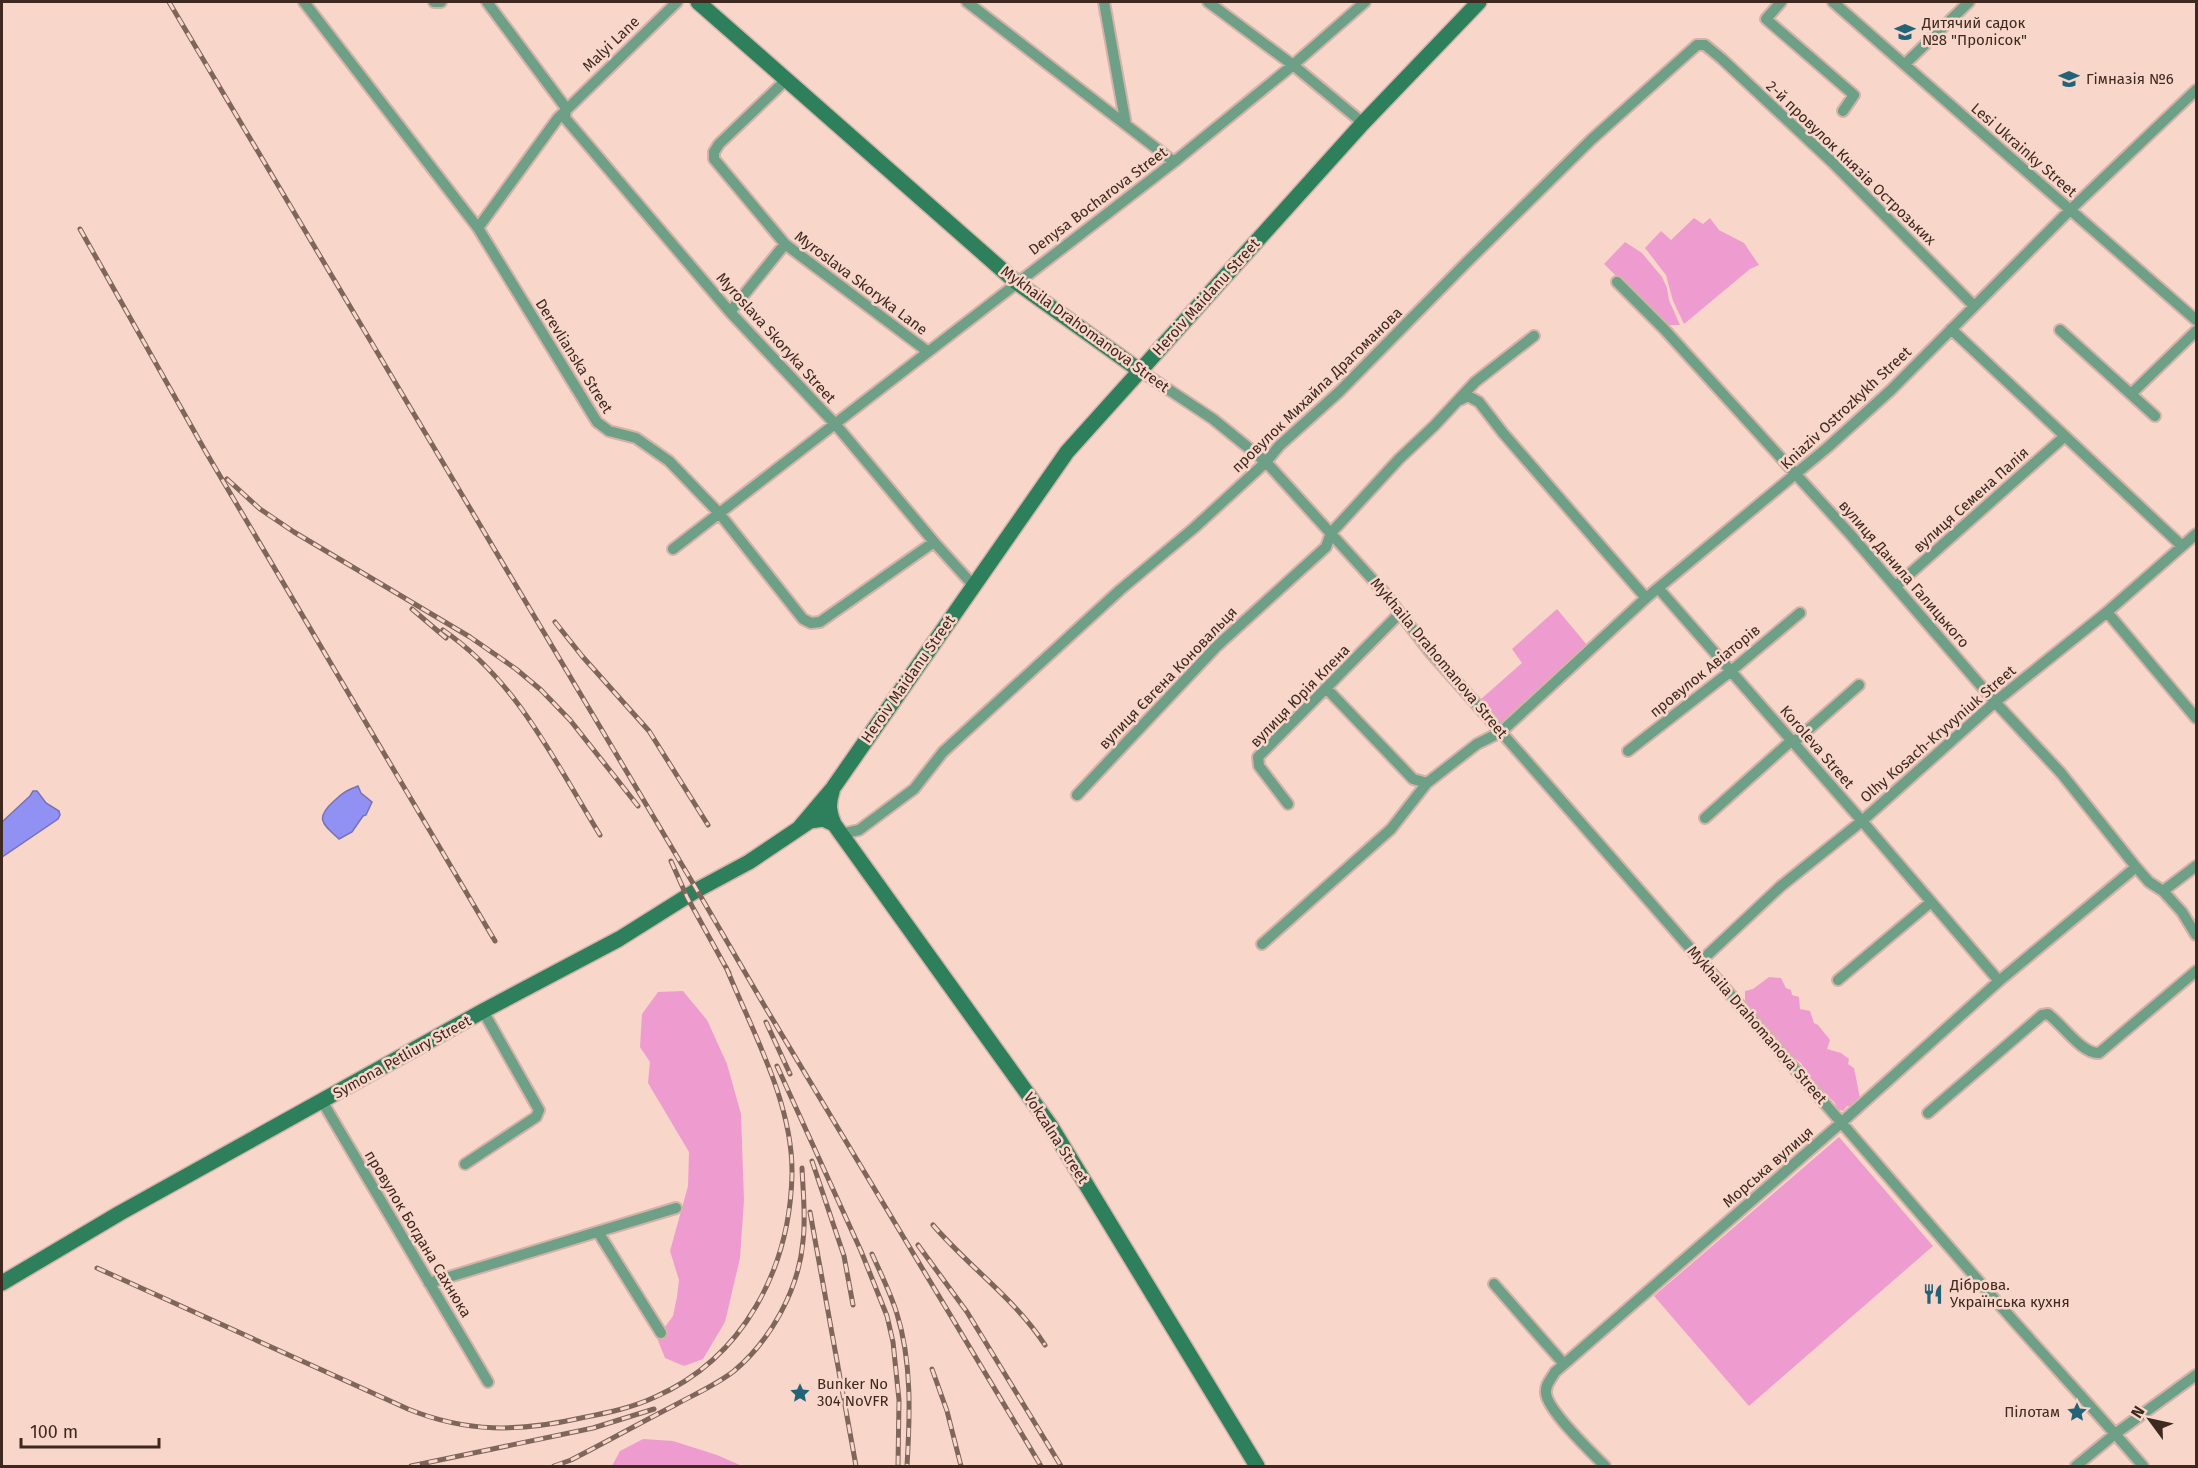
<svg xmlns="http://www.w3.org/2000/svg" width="2198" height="1468" viewBox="0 0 2198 1468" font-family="'Fira Sans',sans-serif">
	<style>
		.green { fill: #ee9ccf }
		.water { fill: #9191f4; stroke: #7872b4; stroke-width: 1.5 }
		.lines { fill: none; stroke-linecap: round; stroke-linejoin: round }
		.street-casing { stroke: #d3b3a7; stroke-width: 14 }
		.secondary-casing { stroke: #d3b3a7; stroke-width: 18 }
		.street { stroke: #6e9f87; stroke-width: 10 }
		.secondary { stroke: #2e805d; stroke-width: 15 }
		.rail-casing { stroke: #7f665b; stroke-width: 5 }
		.rail { stroke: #f8d6c9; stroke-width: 3; stroke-dasharray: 9; stroke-linecap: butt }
		.labels { text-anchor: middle; stroke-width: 5; stroke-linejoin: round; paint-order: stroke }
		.poi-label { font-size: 15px; fill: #3e2920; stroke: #f8d6c9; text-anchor: start }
		.street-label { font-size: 15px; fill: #3e2920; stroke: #f8d6c9 }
	</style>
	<rect width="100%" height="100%" fill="#f8d6c9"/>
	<!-- green -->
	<path class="green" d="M1694,218l9,6 7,-6 9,12 25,13 15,22 -9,4 -66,55 -11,-23 -7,-26 -21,-27 16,-17 10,9z
		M1625,242l17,11 20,24 5,11 2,12 11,25h-14l-62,-61z
		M1557,609l30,36 -81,75 -5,2 -20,-23 41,-36 -10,-14z
		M1769,977l12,1 5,10 5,2 1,5 7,2 1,12 10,2 4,12 4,2 12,15 -3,9 14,4 8,6 -1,5 6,4 6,30 -9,8h-4l-4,5 -6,-2 -2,-6 -26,-26 -8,-14 -18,-14 -35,-42 -3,-6v-10l8,-2z
		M683,991l24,29 20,44 14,50 3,86 -4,58 -15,64 -22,37 -19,7 -19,-8 -8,-20 16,-22 4,-19 2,-17 -9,-29 18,-65 1,-34 -41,-69 2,-21 -10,-15 2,-33 16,-22z
		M1839,1137l94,109 -184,160 -95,-110z
		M643,1439l30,2 44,14 25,11h-130l8,-15z"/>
	<!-- water -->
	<path class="water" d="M358,786l3,7 11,9 -6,13 -3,1 -11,16 -13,7c-16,-15 -25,-20 -5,-38 9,-8 11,-10 24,-15z
		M33,791h4l9,12 13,8 1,4 -2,4 -56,38v-35l28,-26z"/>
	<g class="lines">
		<!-- street casing -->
		<g class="street-casing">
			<path id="street" d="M304,2l174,226 119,194 12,9 27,7 33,23 50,52 84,106 8,4 9,-1 114,-80
				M434,2h7
				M487,2l79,106 -1,10 165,194 106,113 98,117 39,43
				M967,2l207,160
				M1104,2l22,123
				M1208,2l85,63 70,58
				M1781,2l-15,17 88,76 -11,16
				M1833,2l363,318
				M1905,64l64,-62
				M787,79l-68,65 -5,8v7l71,85 142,107
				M478,228l80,-110 119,-116
				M1617,282l47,47 186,205 145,168 66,71 75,94 13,15 14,9 19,21 14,23
				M730,312l55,-68
				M1951,329l231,217
				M2060,330l95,86
				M1139,370l74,49 53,43 117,129 47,61c185,207 365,418 547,627 54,63 112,124 166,187
				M2131,394l65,-63
				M1460,400l8,-4 11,6 24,31 143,165
				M673,549l501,-387 119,-97 72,-63
				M1896,586l169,-150
				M1659,589l203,232 137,160
				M2107,612l89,106
				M1327,689l86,90 14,4
				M1793,743l66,-58
				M1628,751l103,-80 69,-58
				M1077,795l140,-149 109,-99 5,-14 68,-74 35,-33 41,-44 59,-46
				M1288,804l-29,-38 -1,-9 142,-144
				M1705,818l86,-77
				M841,834l18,-4 55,-41 29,-37 177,-162 74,-62 72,-66 13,-16 60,-54 128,-130 125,-123 105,-94h8l17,14 111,104 140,142
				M2163,891l33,-25
				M1262,944l129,-115 36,-46 50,-39 24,-12 145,-134 182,-151 63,-57 179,-180 126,-120
				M1701,961l80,-75 81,-65 133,-119 112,-90 89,-78
				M1838,980l93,-78
				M322,1101l166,281
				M1928,1113l114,-98 6,-1c15,11 34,40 51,39l97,-82
				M465,1164l71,-47 3,-7 -56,-99
				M598,1232l63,101
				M429,1283l247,-75
				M1494,1284l70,80
				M1605,1466c-13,-13 -58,-56 -59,-73 -1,-8 5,-14 9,-21l287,-250 157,-141 137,-114
				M2076,1466l39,-32 81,-59"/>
		</g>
		<!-- secondary casing -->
		<g class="secondary-casing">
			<path id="secondary" d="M698,2l318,280 123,88
				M834,824l216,301 207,341
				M800,827l33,-39 234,-336 296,-329 116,-121
				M2,1283l118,-70 363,-202 136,-72 78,-49 52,-28 61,-41 13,-2 11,5c-5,-12 -6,-20 -2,-32"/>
		</g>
		<!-- street -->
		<use href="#street" class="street"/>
		<!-- secondary -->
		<use href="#secondary" class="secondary"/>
		<!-- rail casing -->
		<g class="rail-casing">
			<path id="rail" d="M169,2l528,888 67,115 277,461
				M80,229l127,225 288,487
				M227,479l33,30 34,23 176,105 46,32 25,21 29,30 68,86
				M412,609l34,29
				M555,622l27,34 67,75 59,94
				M443,630c73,50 111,130 157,205
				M671,861l16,36 42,76
				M766,1022l24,52
				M777,1066l84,185 26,65 6,26 6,58 -1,66
				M812,1161l32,95 9,49
				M810,1212l46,254
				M933,1225c36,42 82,74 112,120
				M918,1245l49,67 94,154
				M872,1254c9,20 19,40 25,60 15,48 13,102 10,152
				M97,1268l311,141c59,24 111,23 173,9 25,-5 51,-10 74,-21 89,-39 135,-129 137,-223 1,-71 -40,-143 -66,-207
				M932,1369l15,42 14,55
				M411,1466l182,-38 61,-19
				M554,1466l17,-6c35,-18 69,-37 104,-55 20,-11 41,-20 59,-34 37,-31 65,-82 69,-130 3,-24 0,-49 -1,-73"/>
		</g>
		<!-- rail -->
		<use href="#rail" class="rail"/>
	</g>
	<!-- icons -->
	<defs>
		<g id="school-bare" transform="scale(1.62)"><path d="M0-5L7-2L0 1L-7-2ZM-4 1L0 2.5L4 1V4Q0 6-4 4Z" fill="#226377" stroke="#f8d6c9" stroke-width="2.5" paint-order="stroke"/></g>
		<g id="restaurant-bare" transform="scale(1.62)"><path d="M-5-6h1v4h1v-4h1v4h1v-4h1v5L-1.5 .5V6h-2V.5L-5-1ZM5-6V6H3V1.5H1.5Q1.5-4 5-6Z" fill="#226377" stroke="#f8d6c9" stroke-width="2.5" paint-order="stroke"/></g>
		<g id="sight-bare" transform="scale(1.62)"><path d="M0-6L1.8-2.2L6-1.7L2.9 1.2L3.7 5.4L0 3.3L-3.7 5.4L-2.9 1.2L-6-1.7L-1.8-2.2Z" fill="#226377" stroke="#f8d6c9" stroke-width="2.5" paint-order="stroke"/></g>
	</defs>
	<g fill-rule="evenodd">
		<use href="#school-bare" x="1905" y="32"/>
		<use href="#school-bare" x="2069" y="79"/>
		<use href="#restaurant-bare" x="1933" y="1294"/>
		<use href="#sight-bare" x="800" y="1393"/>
		<use href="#sight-bare" x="2077" y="1412"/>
	</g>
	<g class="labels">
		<!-- poi labels -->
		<g class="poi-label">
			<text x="1922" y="28">Дитячий садок<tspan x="1922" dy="17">№8 "Пролісок"</tspan></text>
			<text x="2086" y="84">Гімназія №6</text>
			<text x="1950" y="1290">Діброва.<tspan x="1950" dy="17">Українська кухня</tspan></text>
			<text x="817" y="1389">Bunker No<tspan x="817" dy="17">304 NoVFR</tspan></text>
			<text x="2060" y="1417" text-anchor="end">Пілотам</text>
		</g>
		<!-- street labels -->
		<g class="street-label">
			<text transform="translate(611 44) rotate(-44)" y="5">Malyi Lane</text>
			<text transform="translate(2024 150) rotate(41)" y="5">Lesi Ukrainky Street</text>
			<text transform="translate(1851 163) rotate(44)" y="5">2-й провулок Князів Острозьких</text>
			<text transform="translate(1098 201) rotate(-37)" y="5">Denysa Bocharova Street</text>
			<text transform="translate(861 283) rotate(37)" y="5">Myroslava Skoryka Lane</text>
			<text transform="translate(1206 297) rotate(-48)" y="5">Heroiv Maidanu Street</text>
			<text transform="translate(1085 329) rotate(36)" y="5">Mykhaila Drahomanova Street</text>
			<text transform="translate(776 338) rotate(48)" y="5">Myroslava Skoryka Street</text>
			<text transform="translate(574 356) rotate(58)" y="5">Derevlianska Street</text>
			<text transform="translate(1317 390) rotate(-44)" y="5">провулок Михайла Драгоманова</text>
			<text transform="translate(1846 408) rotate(-43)" y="5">Kniaziv Ostrozkykh Street</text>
			<text transform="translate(1971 500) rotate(-42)" y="5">вулиця Семена Палія</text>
			<text transform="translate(1904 574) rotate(49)" y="5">вулиця Данила Галицького</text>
			<text transform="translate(1439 658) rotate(50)" y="5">Mykhaila Drahomanova Street</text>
			<text transform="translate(1705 671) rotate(-39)" y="5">провулок Авіаторів</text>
			<text transform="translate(1168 678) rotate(-46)" y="5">вулиця Євгена Коновальця</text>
			<text transform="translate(908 679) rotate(-55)" y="5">Heroiv Maidanu Street</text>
			<text transform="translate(1300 696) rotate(-46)" y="5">вулиця Юрія Клена</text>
			<text transform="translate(1938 734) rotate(-41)" y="5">Olhy Kosach-Kryvyniuk Street</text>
			<text transform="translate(1817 747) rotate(49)" y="5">Koroleva Street</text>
			<text transform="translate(1757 1025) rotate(49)" y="5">Mykhaila Drahomanova Street</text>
			<text transform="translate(402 1057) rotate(-29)" y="5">Symona Petliury Street</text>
			<text transform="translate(1056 1138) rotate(57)" y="5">Vokzalna Street</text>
			<text transform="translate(1768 1167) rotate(-41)" y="5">Морська вулиця</text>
			<text transform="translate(418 1234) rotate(59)" y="5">провулок Богдана Сахнюка</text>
		</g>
	</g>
	<!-- border -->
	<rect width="2198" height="1468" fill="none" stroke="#3e2920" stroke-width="6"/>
	<!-- north arrow -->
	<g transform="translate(2150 1420) rotate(303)" stroke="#f8d6c9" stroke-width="4.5" paint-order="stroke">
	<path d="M0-4.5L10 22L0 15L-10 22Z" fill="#3e2920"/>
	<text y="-9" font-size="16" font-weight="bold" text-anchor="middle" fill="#3e2920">N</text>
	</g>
	<!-- scale -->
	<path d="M21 1438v9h138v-9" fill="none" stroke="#3e2920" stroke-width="3"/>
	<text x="30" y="1438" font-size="18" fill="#3e2920" stroke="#f8d6c9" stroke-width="4.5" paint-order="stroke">100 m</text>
</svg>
